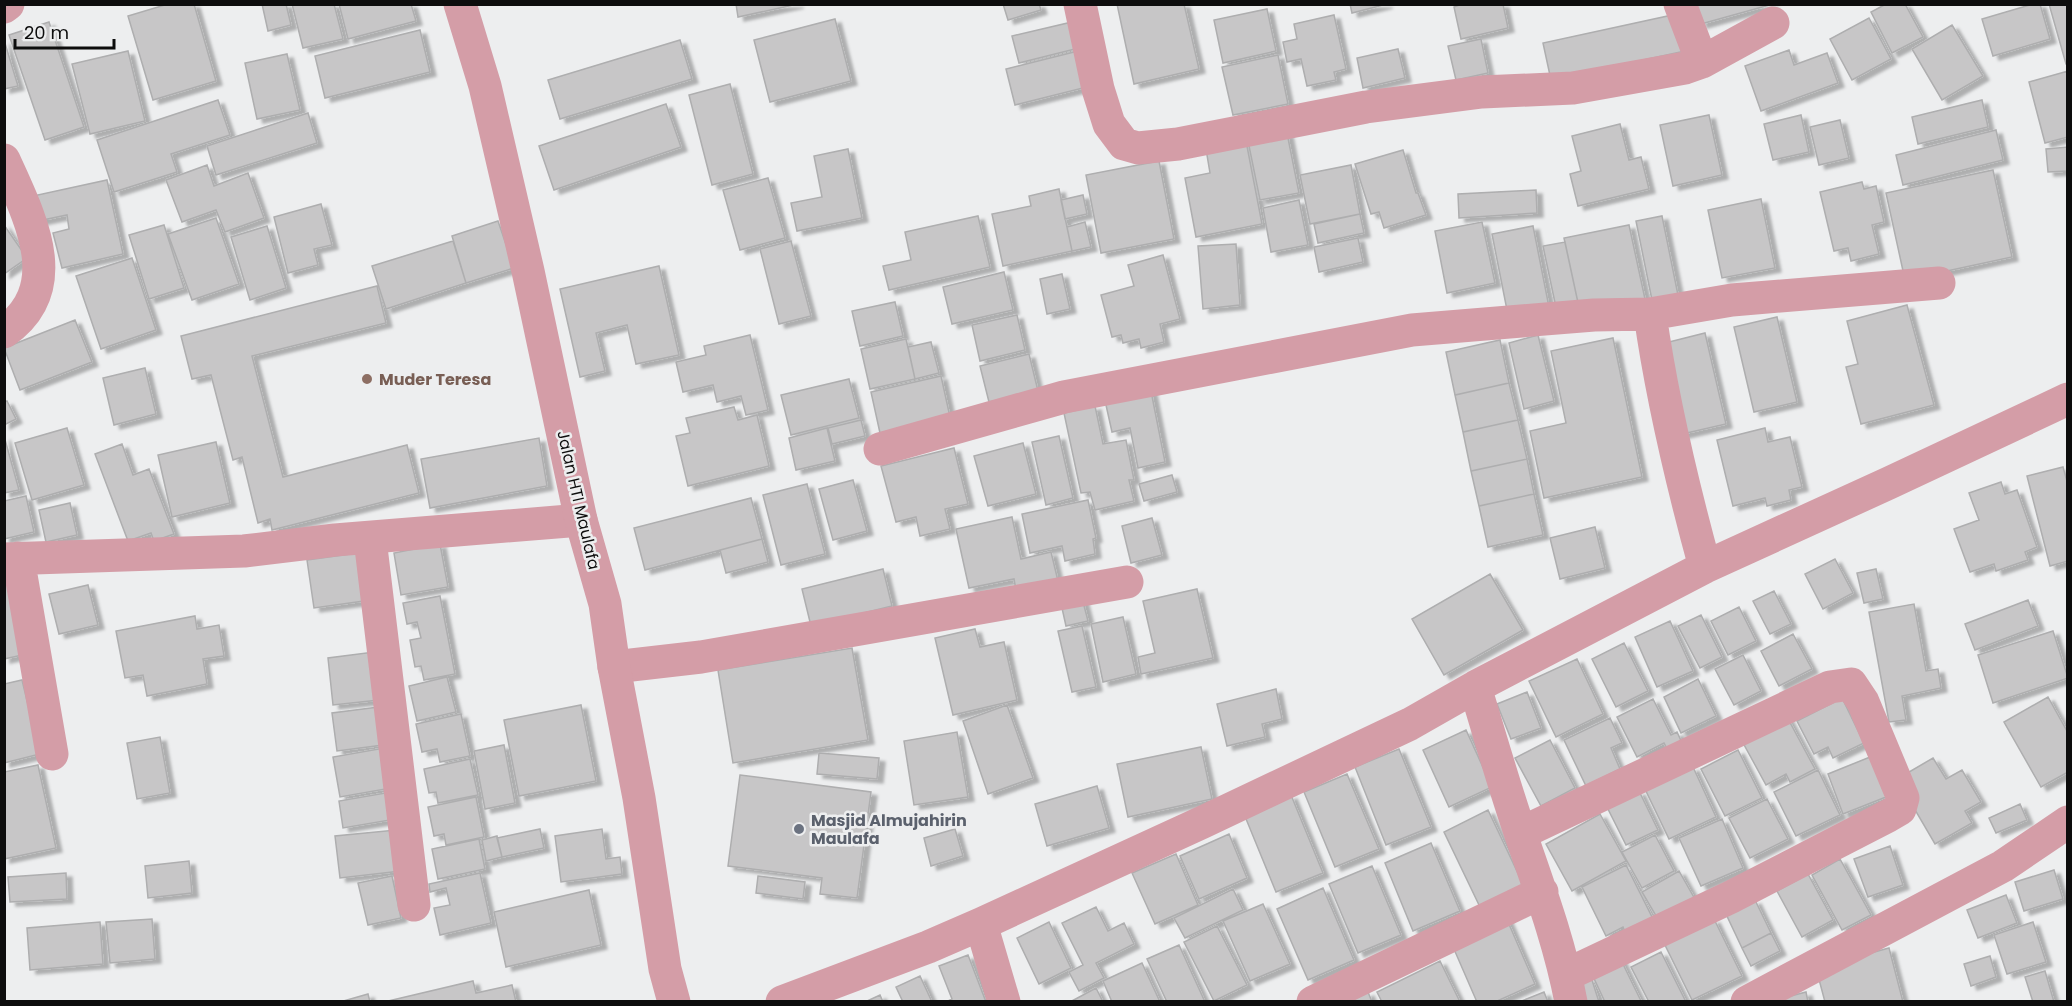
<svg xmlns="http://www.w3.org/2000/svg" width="2072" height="1006" viewBox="0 0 2072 1006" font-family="Poppins,sans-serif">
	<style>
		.building { fill: #c7c6c7; stroke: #aeaeaf; stroke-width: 1.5; filter: url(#shadow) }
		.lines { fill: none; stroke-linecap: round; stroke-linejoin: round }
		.minor { stroke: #d49da7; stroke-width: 33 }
		.tertiary { stroke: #d49da7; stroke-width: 33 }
		.education-dot { fill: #8d6e63; stroke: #edeeef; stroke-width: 2 }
		.worship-dot { fill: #6b7280; stroke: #edeeef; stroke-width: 2 }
		.labels { text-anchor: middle; stroke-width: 5; stroke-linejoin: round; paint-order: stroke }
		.education-label { font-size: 16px; font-weight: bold; fill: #785e54; stroke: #edeeef; text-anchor: start }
		.street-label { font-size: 16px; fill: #0d0d0d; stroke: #edeeef }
		.worship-label { font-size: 16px; font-weight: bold; fill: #5b616d; stroke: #edeeef; text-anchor: start }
	</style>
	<defs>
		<filter id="shadow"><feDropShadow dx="6" dy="4" stdDeviation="1.5" flood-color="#0004"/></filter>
	</defs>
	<rect width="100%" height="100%" fill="#edeeef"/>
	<!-- building -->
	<path class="building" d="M168,4h26l22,77 -63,19 -25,-84z
		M262,4h24l5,21 -23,6z
		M292,4h42l9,35 -40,9z
		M339,4h72l5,17 -68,18z
		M736,4h62l-60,13z
		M1003,4h36l2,6 -33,10z
		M1117,4h67l15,65 -65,15z
		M1350,4h37l-35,9z
		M1462,4h41l5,24 -47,11 -7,-32z
		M1696,4h77l-72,20z
		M1886,4h19l18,33 -31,16 -21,-41z
		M2033,4h7l10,35 -57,17 -11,-37z
		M2049,4h19v60h-2z
		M1267,9l9,42 -53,12 -9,-43z
		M1677,14l8,37 -134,29 -8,-37z
		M1334,15l12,54 -12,3 2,8 -29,6 -6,-27 -14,3 -4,-20 14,-3 -3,-15z
		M1869,18l22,41 -39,21 -22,-41z
		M835,19l16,62 -81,21 -16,-62z
		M49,22l35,105 -39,13 -36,-105z
		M1072,22l7,26 -60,15 -7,-27z
		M1952,25l31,51 -41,24 -30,-51z
		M420,30l10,42 -105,26 -10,-42z
		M1481,39l7,34 -32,7 -8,-34z
		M4,40l14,46 -14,3z
		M680,40l12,39 -132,40 -12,-39z
		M1398,49l7,29 -42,10 -6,-30z
		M1789,50l5,15 33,-12 11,30 -77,28 -16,-45z
		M128,51l17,70 -55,13 -18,-70z
		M1078,51l9,36 -72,18 -9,-36z
		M287,54l13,56 -43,9 -12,-56z
		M1278,55l10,49 -55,11 -11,-48z
		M2068,71v66l-23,6 -16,-61z
		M730,84l23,90 -41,11 -23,-90z
		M218,100l12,35 -59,19 6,18 -63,20 -17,-52z
		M1982,100l6,27 -70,17 -6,-27z
		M666,104l15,43 -127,43 -15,-44z
		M308,113l9,30 -101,32 -9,-29z
		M1709,115l13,60 -49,11 -13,-61z
		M1801,115l8,37 -36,8 -9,-36z
		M1840,120l9,38 -30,7 -9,-38z
		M1620,124l9,36 12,-3 8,32 -71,17 -8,-32 11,-3 -9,-35z
		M1996,130l7,30 -100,25 -7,-30z
		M1287,133l12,60 -39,7 -12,-59z
		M1246,141l16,83 -66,13 -11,-59 25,-5 -4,-24z
		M2068,147v24l-20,1 -2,-23z
		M848,149l14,69 -65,13 -6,-28 31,-6 -8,-41z
		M1403,150l13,43h2l8,22 -42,13 -5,-16 -8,2 -16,-50z
		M1159,161l15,78 -73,14 -15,-78z
		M207,165l7,21 34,-13 16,45 -39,14 -9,-22 -34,12 -16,-42z
		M1351,165l9,49 -50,10 -10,-49z
		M1993,170l19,87 -107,23 -19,-87z
		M768,178l17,60 -45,12 -17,-60z
		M107,180l16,74 -61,14 -9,-35 16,-4 -2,-14 -29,6 -5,-25z
		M1862,182l2,7 12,-3 8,36 -12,3 7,29 -28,7 -3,-13 -14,3 -14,-59z
		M1059,189l13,62 -69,15 -11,-52 39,-8 -2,-10z
		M1536,190l1,23 -78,5 -1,-24z
		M1083,195l4,19 -22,5 -4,-19z
		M1761,199l14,69 -53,10 -14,-68z
		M1299,200l9,45 -37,7 -8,-44z
		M321,204l11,41 -18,4 4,16 -30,8 -14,-56z
		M1360,214l4,19 -46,10 -4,-19z
		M978,216l12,51 -101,23 -6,-24 28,-6 -6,-28z
		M1662,216l17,84 -26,5 -17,-84z
		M216,218l23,66 -47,16 -24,-66z
		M498,221l16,47 -48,15 -14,-47z
		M1085,222l6,25 -19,4 -5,-24z
		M1482,222l13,61 -48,10 -12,-62z
		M4,225l23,33 -23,16z
		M164,225l20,63 -35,11 -20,-64z
		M1629,225l16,74 -65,13 -16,-74z
		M267,226l19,62 -36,12 -19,-63z
		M1533,226l16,81 -41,8 -16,-81z
		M1358,238l5,24 -44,10 -5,-25z
		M453,241l13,42 -80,26 -14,-43z
		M791,241l20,75 -32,8 -19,-75z
		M1565,242l15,70 -22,5 -15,-71z
		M1236,244l4,61 -37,4 -5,-63z
		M1163,255l17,64 -20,5 4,18 -23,6 -2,-9 -16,4 -2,-8 -9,2 -11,-42 33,-9 -6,-21z
		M132,258l24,72 -55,19 -25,-73z
		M659,266l20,89 -43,9 -9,-39 -31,8 9,38 -25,6 -20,-88z
		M1004,272l9,38 -61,14 -9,-37z
		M1062,274l8,35 -23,5 -7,-35z
		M377,286l9,37 -134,33 31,121 124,-32 12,48 -147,37 -2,-11 -12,4 -16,-66 -9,3 -22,-85 -19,4 -11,-43z
		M895,302l8,34 -43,10 -8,-35z
		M1907,305l27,100 -73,19 -15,-57 12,-3 -11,-43z
		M1017,315l8,35 -45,11 -8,-36z
		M1777,317l20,85 -43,10 -20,-85z
		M75,320l17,42 -72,28 -16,-42z
		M1705,333l21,91 -48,11 -21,-90z
		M750,335l18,75 -22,5 -5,-19 -24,6 -4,-17 -30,7 -7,-30 30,-7 -2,-9z
		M1538,335l16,66 -30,8 -15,-66z
		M1613,338l29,139 -98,21 -14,-67 36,-8 -15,-72z
		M906,339l9,40 -45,10 -9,-40z
		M1500,340l9,43 -54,12 -9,-43z
		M931,342l8,31 -24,6 -7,-32z
		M1029,354l9,37 -49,11 -9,-36z
		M145,368l11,46 -42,11 -11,-47z
		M941,376l9,41 -70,16 -9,-41z
		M849,379l10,39 -68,17 -10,-40z
		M1509,383l9,37 -55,12 -8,-37z
		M1150,386l15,76 -27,6 -8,-40 -18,4 -8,-36z
		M7,401l9,18 -12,6v-23z
		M1095,406l8,38 23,-4 8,40h-5l5,21 -39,9 -5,-18 -9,1 -17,-80z
		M734,407l4,13 19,-5 12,51 -81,20 -12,-50 14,-3 -4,-15z
		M861,420l4,16 -33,8 -4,-16z
		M1518,420l9,39 -56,12 -8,-39z
		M67,428l17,57 -52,15 -17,-57z
		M827,428l8,33 -39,9 -7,-32z
		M1765,428l3,14 22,-5 12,50 -13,3 2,10 -24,6 -2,-8 -32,8 -16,-66z
		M4,436l15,54 -15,3z
		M1059,436l14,62 -27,7 -14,-63z
		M539,438l8,48 -117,22 -9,-49z
		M216,442l14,61 -58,14 -14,-62z
		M1023,443l13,51 -48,12 -14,-50z
		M122,444l11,31 16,-6 25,65 -20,7 -3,-8 -23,8 -33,-87z
		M954,448l14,56 -23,5 5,20 -30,7 -4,-19 -20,5 -15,-56z
		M1527,459l7,35 -55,12 -8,-35z
		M2063,467l5,18v76l-18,5 -23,-90z
		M1172,475l5,17 -33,9 -5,-17z
		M853,480l14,51 -34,9 -14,-51z
		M2001,482l4,12 12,-4 20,57 -12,5 3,8 -32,11 -2,-7 -24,8 -16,-43 25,-9 -10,-27z
		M807,484l18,70 -44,11 -18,-70z
		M1534,494l9,41 -55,12 -9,-41z
		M26,496l8,36 -30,7v-38z
		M751,498l11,41 -117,31 -11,-42z
		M1088,500l8,38 -3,1 2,15 -30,7 -3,-15 -32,7 -8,-39z
		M70,503l7,32 -31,7 -7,-32z
		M1012,517l9,42 30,-7 7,29 -42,9 -2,-11 -45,9 -13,-59z
		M1152,518l10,37 -31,8 -9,-37z
		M1595,527l10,41 -45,11 -10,-41z
		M762,539l6,23 -42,11 -6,-23z
		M440,544l8,43 -47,8 -7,-42z
		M365,552l6,48 -57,8 -7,-48z
		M1835,559l18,34 -30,16 -18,-35z
		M883,569l9,37 -81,20 -9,-37z
		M1876,569l7,30 -19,4 -7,-30z
		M1490,574l33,56 -79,45 -32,-56z
		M9,580l18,74 -23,5v-78z
		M88,585l10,40 -39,9 -10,-40z
		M1197,589l16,69 -72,16 -3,-17 17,-4 -12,-52z
		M1774,591l17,33 -21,10 -17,-33z
		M1081,594l7,27 -22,5 -6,-27z
		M440,596l15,78 -31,6 -3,-14 -6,1 -5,-27 11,-2 -4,-16 -10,2 -4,-21z
		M2028,600l10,26 -63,24 -10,-26z
		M1914,604l12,67 12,-2 3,19 -39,8 4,24 -17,2 -20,-110z
		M1739,607l17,34 -28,14 -17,-34z
		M1701,615l21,42 -22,11 -22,-42z
		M195,616l2,13 22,-4 5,31 -21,3 4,25 -60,12 -4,-21 -18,3 -9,-47z
		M1123,617l13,57 -33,8 -12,-58z
		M1670,621l23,50 -36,16 -22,-50z
		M1082,626l14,61 -24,5 -14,-61z
		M975,629l5,18 24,-5 13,58 -64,15 -18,-77z
		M2053,631l15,47 -75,25 -15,-48z
		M1793,634l19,35 -33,17 -18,-35z
		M1624,643l24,48 -32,16 -24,-48z
		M852,648l16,92 -135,23 -15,-93z
		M374,652l5,48 -46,5 -5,-47z
		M1743,655l18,36 -27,14 -19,-36z
		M1577,659l26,55 -47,23 -27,-56z
		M447,677l9,35 -39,9 -8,-35z
		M1698,679l18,37 -35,17 -17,-36z
		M22,680l18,74 -36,9v-79z
		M1276,689l6,30 -20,5 3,13 -38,9 -10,-42z
		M1527,692l14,36 -30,11 -14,-35z
		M2048,697l20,36v39l-27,15 -37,-65z
		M1842,698l22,45 -31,15 -5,-11 -14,7 -17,-33z
		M1653,699l18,36 6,-3 6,13 -14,7 -5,-9 -27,14 -20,-40z
		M581,705l15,76 -77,15 -15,-76z
		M1007,705l26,73 -45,16 -25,-73z
		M386,706l5,38 -54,7 -5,-38z
		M461,714l9,42 -30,6 -3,-13 -15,3 -6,-28z
		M1787,717l28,52 -25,13 -4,-8 -20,11 -24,-44z
		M1610,718l12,25 -11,5 9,21 -34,17 -22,-46z
		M1466,730l26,57 -43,20 -26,-57z
		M957,732l11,65 -54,8 -10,-64z
		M160,737l10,56 -33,6 -10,-56z
		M1550,740l25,48 -34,18 -26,-48z
		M504,745l11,58 -30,6 -11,-58z
		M390,747l7,40 -57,10 -7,-40z
		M1201,747l11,52 -84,18 -11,-53z
		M1399,749l32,78 -45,18 -31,-78z
		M1738,750l24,48 -37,18 -24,-47z
		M819,753l60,5 -2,21 -60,-5z
		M1870,757l16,40 -43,17 -15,-40z
		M1933,758l13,21 16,-9 19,32 -16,9 7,12 -37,21 -38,-65z
		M470,759l8,36 -40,8 -2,-11 -7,1 -5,-24z
		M38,765l18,83 -52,11v-87z
		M1693,767l23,50 -47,22 -24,-50z
		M1818,770l22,45 -44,21 -22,-44z
		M1347,774l32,75 -44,18 -31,-75z
		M740,775l131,17 -14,106 -37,-4 2,-16 -94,-12z
		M1097,786l12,42 -62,18 -12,-42z
		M1639,791l19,39 -32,15 -19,-38z
		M391,792l5,27 -53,9 -4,-27z
		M1291,795l32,78 -47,19 -32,-78z
		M476,797l8,40 -38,8 -2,-11 -10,2 -6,-29z
		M1767,799l21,40 -38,19 -21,-40z
		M2020,804l7,16 -31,13 -7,-15z
		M1488,810l36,76 -44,21 -36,-75z
		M1600,814l26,47 -54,30 -26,-47z
		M1722,819l21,49 -42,18 -22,-48z
		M540,829l4,19 -42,9 -5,-19z
		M602,829l4,30 14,-2 2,17 -61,8 -6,-46z
		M955,829l8,27 -32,10 -7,-28z
		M396,830l5,41 -61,7 -5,-42z
		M1229,834l18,44 -48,21 -19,-43z
		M1655,835l19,36 -32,17 -20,-36z
		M497,836l5,21 -16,4 -4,-21z
		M479,839l6,30 -47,10 -6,-30z
		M1431,843l29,68 -47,20 -28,-68z
		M1890,846l13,39 -35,12 -14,-38z
		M1176,854l22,51 -43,19 -23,-51z
		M1840,859l31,56 -29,15 -30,-55z
		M189,861l3,32 -44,5 -3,-32z
		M1626,865l29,58 -28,14 -4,-10 -17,9 -24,-49z
		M1372,866l29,69 -43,18 -29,-69z
		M2054,870l9,29 -39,12 -9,-29z
		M1679,871l17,30 -37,20 -17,-29z
		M66,873l1,26 -57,3 -2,-25z
		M480,873l11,50 -51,12 -6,-27 16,-3 -4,-17 -16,4 -1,-8z
		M1808,874l25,46 -31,17 -25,-46z
		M392,876l9,42 -33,7 -10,-42z
		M758,876l47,6 -2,17 -47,-6z
		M1323,888l31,72 -46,20 -31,-71z
		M1233,889l10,21 -58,28 -11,-20z
		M589,890l12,55 -95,22 -12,-55z
		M2006,895l11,28 -39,15 -11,-28z
		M1755,900l16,33 -29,15 -16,-34z
		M1263,904l27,60 -40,17 -27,-60z
		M1096,907l12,24 16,-8 10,21 -38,19 8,15 -25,13 -10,-19 14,-7 -21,-42z
		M1505,915l30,69 -40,18h-18l-27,-62z
		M152,919l3,40 -45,4 -4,-41z
		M1714,919l28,57 -50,24 -28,-57z
		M100,922l3,42 -73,6 -3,-42z
		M1049,922l22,46 -32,16 -22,-46z
		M2033,922l13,40 -39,12 -13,-39z
		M1217,926l30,59 -33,16 -30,-59z
		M1771,933l9,18 -29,15 -9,-18z
		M1179,945l26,57h-38l-20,-43z
		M1889,948l14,54h-78l-9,-34z
		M1661,952l25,50h-37l-18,-35z
		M968,955l18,47h-40l6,-3 -13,-33z
		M1990,956l6,21 -25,9 -7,-22z
		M1620,958l21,43 -36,1 -14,-30z
		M1440,961l20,41h-78l-5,-10z
		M1142,963l18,39h-48l-9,-21z
		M2045,971l9,31h-21l-8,-25z
		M920,976l12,26h-29l-7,-15z
		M1591,977l8,25h-20l-7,-19z
		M473,981l3,12 36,-8 4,17h-132z
		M1096,988l7,14h-33z
		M1368,992l4,10h-24z
		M1544,992l4,10h-29z
		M1806,992l2,10h-40z
		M368,994l2,8h-30z
		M880,995l3,7h-18z"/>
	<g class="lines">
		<!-- minor -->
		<path class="minor" d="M1080,4l18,85 11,35 15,20 14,4 40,-4 188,-37 116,-15 91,-4 112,-20 17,-6 71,-39
			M1680,4l22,58
			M4,7l4,-3
			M4,160c25,56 64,127 0,172
			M1650,314l82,-14 207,-17
			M880,449l184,-52 348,-67 182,-15 56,-1c12,86 32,169 55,253
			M370,539l44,366
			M18,558l34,196
			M4,559l240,-8 91,-11 246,-20
			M614,667l87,-10 426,-75
			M1475,687c15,49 29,99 46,148 19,55 39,109 50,167
			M1521,833l309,-146 21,-3 12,18 40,96 -3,11 -12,7 -157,81 -165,78
			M981,924l23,78
			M782,1002l146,-55 53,-23 222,-102 207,-98 65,-37 230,-120 184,-84 179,-84
			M1313,1002l229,-110
			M1747,1002l256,-136 65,-44"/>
		<!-- tertiary -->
		<path class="tertiary" d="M460,4l25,82 43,185 53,249 24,84 9,63 25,131 26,171 9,33"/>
	</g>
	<!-- markers -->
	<circle class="education-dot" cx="367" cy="379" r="6"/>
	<circle class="worship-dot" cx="799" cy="829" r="6"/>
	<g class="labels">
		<!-- education labels -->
		<g class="education-label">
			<text x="379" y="385">Muder Teresa</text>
		</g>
		<!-- street labels -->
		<g class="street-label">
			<text transform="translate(579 500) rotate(77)" y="6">Jalan HTI Maulafa</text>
		</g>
		<!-- worship labels -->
		<g class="worship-label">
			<text x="811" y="826">Masjid Almujahirin<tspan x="811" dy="18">Maulafa</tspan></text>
		</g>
	</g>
	<!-- border -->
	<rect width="2072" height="1006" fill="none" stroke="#0d0d0d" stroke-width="12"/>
	<!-- scale -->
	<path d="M15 39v9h99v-9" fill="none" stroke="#0d0d0d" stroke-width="3"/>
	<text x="24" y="39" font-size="18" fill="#0d0d0d" stroke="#edeeef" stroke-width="4.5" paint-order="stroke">20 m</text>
</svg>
